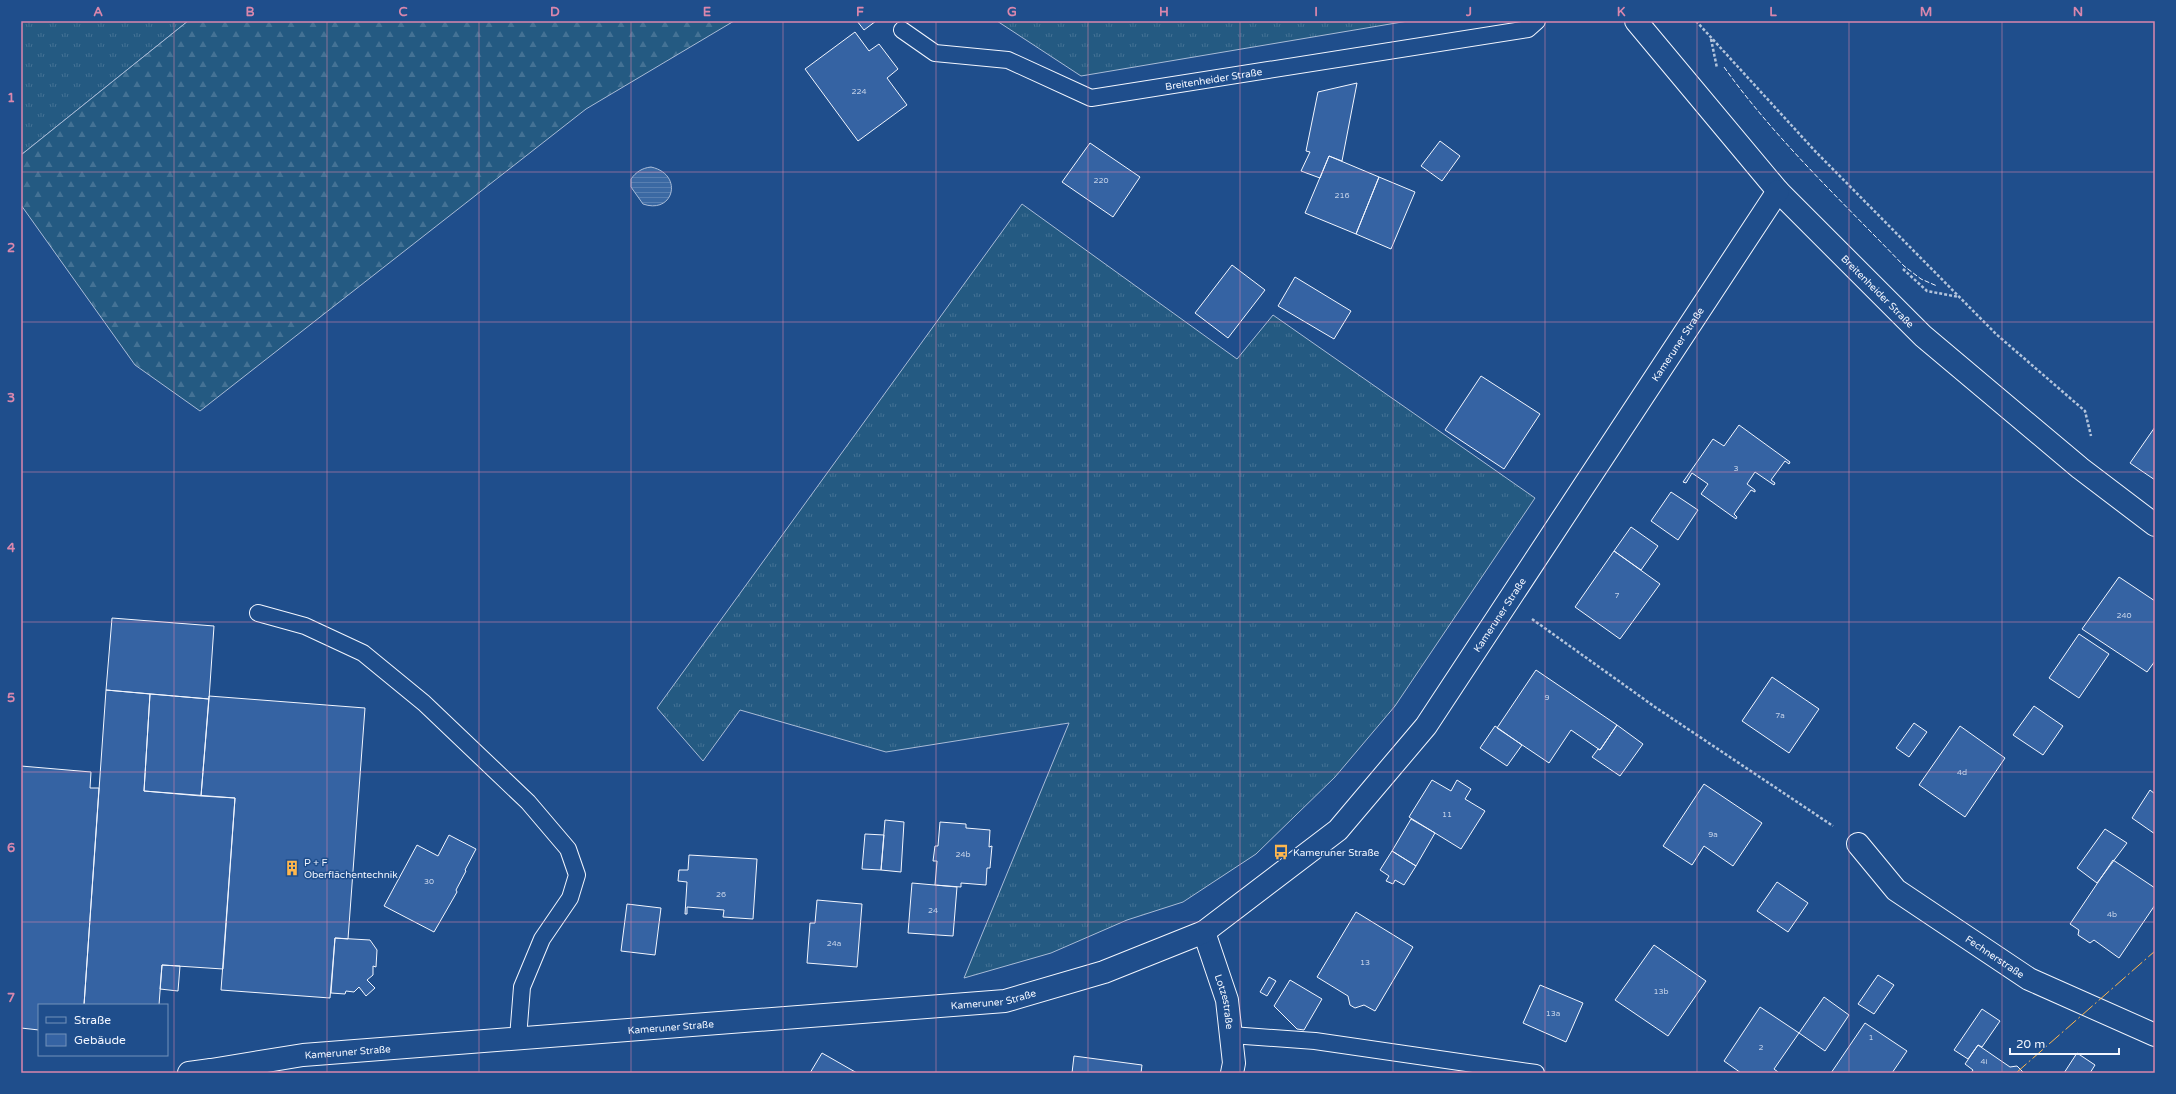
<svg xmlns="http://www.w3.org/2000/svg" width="2176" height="1094" viewBox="0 0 2176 1094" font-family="'Varela Round',sans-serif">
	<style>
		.grass { fill: url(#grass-tufts); stroke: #a8bbd7 }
		.forest { fill: url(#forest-firs); stroke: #a8bbd7 }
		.water { fill: url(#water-rules); stroke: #a8bbd7 }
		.building { fill: #3563a3; stroke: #f2f6ff }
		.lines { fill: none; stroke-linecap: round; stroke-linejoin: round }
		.lane-casing { stroke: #f2f6ff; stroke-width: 18 }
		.street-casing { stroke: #f2f6ff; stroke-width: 24 }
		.secondary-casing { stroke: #f2f6ff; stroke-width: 24 }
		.path { stroke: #b3c4dc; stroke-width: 2.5; stroke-dasharray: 3 2; stroke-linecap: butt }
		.lane { stroke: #1f4e8c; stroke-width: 16 }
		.street { stroke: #1f4e8c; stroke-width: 22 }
		.secondary { stroke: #1f4e8c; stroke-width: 22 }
		.fence { stroke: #f2f6ff; stroke-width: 1; stroke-dasharray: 5 2; stroke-linecap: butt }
		.power { stroke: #ffb74d; stroke-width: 1; stroke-dasharray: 14 3 2 3; stroke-linecap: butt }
		.grid { fill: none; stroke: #da87ad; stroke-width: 1; stroke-opacity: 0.55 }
		.labels { text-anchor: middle; stroke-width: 3; stroke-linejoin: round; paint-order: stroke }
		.number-label { font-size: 8px; fill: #c3d1e8 }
		.street-label { font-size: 10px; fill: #f2f6ff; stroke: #1f4e8c }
		.poi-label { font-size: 10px; fill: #f2f6ff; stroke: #1f4e8c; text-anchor: start }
		.neatline { fill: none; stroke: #da87ad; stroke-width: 1.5 }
		.grid-label { font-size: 13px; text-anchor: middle; font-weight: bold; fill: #da87ad }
	</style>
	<defs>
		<pattern id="grass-tufts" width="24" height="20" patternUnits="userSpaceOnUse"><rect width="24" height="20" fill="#245a82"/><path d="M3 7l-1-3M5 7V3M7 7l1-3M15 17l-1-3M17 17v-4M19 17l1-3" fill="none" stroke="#447295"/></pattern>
		<pattern id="forest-firs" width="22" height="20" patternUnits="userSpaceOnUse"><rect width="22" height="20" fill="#245a82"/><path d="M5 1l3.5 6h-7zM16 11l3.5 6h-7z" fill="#447295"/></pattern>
		<pattern id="water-rules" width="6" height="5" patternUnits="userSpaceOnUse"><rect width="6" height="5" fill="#3b69a3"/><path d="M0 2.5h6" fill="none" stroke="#587fb1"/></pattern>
	</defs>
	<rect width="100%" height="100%" fill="#1f4e8c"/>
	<!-- grass -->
	<path class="grass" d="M21,21h167l-167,134z
		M997,21h411l-327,55z
		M1022,204l215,155 36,-44 262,183 -140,208 -60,71 -79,77 -73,48 -56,18 -76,33 -87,25 105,-255 -183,29 -146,-42 -37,51 -46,-53z"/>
	<!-- forest -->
	<path class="forest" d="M188,21h546l-148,88 -386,302 -65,-46 -114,-160v-50z"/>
	<!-- water -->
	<path class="water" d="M651,167c33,7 23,48 -8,37l-12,-17v-8c5,-7 11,-11 20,-12z"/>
	<!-- building -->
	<path class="building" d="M857,21h19l-12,9z
		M855,32l14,19 10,-7 19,25 -11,9 20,27 -49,36 -53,-72z
		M1357,83l-15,78 -13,-5 -9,22 -19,-7 9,-19 -4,-1 12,-59z
		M1440,141l20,15 -18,25 -21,-15z
		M1090,143l50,34 -27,40 -51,-35z
		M1329,156l50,21 -23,57 -51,-21z
		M1379,177l36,15 -24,57 -35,-15z
		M1232,265l33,25 -37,48 -33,-25z
		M1295,277l56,34 -17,28 -56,-33z
		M1481,376l59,38 -36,55 -59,-39z
		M1739,425l51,37 -1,2 -4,-3 -14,19 4,3 -1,2 -19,-13 -8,12 8,6v2l-4,-2 -17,24 3,3 -1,2 -35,-25 7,-10 -16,-11 -6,10 -3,-1 30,-43 11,7z
		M2155,427v53l-25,-17z
		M1671,492l27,18 -20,30 -27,-19z
		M1631,527l27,19 -17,24 -27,-19z
		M1614,551l46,33 -40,55 -45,-32z
		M2119,577l36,24v60l-8,11 -65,-43z
		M112,618l102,8 -5,73 -103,-9z
		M2079,634l30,20 -30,44 -30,-20z
		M1536,670l81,55 -17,25 -29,-20 -22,33 -52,-35z
		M1772,677l47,32 -30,44 -47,-32z
		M106,690l44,4 -6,97 91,7 -12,171 -61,-4 -3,40h-75z
		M150,694l59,5 -8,97 -57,-5z
		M209,696l156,12 -17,231 -13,-1 -5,60 -109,-8 14,-192 -34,-2z
		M2034,706l29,20 -20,29 -30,-20z
		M1914,723l13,9 -18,25 -13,-9z
		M1617,725l26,19 -23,32 -28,-19 6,-8 2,1z
		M1495,726l27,19 -15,21 -27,-18z
		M1960,726l45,32 -40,59 -46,-32z
		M21,766l70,6 -1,16h9l-15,217h-45v25l-18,-2z
		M1432,780l19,11 6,-11 14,9 -6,10 20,12 -24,38 -52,-32z
		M1704,784l58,39 -29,43 -29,-20 -12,19 -29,-19z
		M2150,790l5,4v40l-23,-16z
		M1411,819l24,14 -19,33 -24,-15z
		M885,820l19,2 -3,50 -20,-2z
		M940,822l26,2v4l24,2 -1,17 3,-1 -2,22h-3l-1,17 -25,-2v4l-26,-2 2,-24h-4l2,-15h3z
		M2105,829l22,14 -30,40 -20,-15z
		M865,834l19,1 -3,35 -19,-1z
		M449,835l27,14 -11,21 1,1 -10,19 1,2 -23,40 -50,-26 33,-61 21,11z
		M1392,851l24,15 -12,19 -9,-5 -2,4 -7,-3 3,-5 -9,-6z
		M689,855l68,4 -4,60 -30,-2 1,-7 -37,-3v7h-2l2,-32 -9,-1 1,-11h9z
		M2113,860l42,28v17l-36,53 -25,-18 -4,3 -12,-8 1,-5 -9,-6z
		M1777,882l31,21 -20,29 -31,-21z
		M912,883l45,4 -4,49 -45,-3z
		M817,900l45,4 -5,63 -50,-4 3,-40h5z
		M627,904l34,4 -6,47 -34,-4z
		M1356,912l57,35 -38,64 -11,-6 -9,3 -5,-3 -2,-9 -31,-19z
		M335,938l35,2 7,10 -1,17 -3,-1v9l-6,5 8,8 -9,8 -7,-9 -5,5 -8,-1 -1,3 -14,-1z
		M1654,945l52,36 -38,55 -53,-36z
		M162,965l18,1 -2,25 -18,-2z
		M1878,975l16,10 -20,29 -16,-10z
		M1269,977l7,4 -9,15 -7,-4z
		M1290,980l32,19 -18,31 -7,-1 -23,-23z
		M1540,985l43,18 -17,39 -43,-19z
		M1824,997l25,18 -24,36 -26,-18z
		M1760,1007l39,26 -25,36 4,3 -1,1h-36l-17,-12z
		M1982,1009l18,12 -18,26 -4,-2 -10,14 -14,-9z
		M1865,1023l42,28 -15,22h-61z
		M1978,1045l32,22 7,-1 7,7h-53l2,-3 -8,-6z
		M822,1053l35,20h-47z
		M2077,1053l18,12 -5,8h-26z
		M1074,1056l68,9 -1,8h-69z"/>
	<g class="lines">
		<!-- lane casing -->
		<g class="lane-casing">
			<g id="lane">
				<path id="s1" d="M902,30l33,23 73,7 83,38 437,-69 9,-8"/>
				<path d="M258,613l47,13 58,27 61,50 104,99 40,47 9,26 -7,23 -28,41 -20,48 -4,51"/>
				<path d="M1231,1035l84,6 221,32"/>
			</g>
		</g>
		<!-- street casing -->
		<g class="street-casing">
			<g id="street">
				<path id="s2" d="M1858,844l38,46 133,89 126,56"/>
				<path id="s3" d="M1204,932l23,68 7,63 -2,10"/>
				<path d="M189,1073l22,-3"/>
			</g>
		</g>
		<!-- secondary casing -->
		<g class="secondary-casing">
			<g id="secondary">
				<path id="s4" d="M1636,21l142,170 145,145 157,132 75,57"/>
				<path id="s5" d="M211,1073v-3l92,-15 702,-54 99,-29 100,-40 134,-102 88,-104 352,-535"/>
			</g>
		</g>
		<!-- path -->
		<path class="path" d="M1696,21l119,130 181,183 89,77 6,25
			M1711,39l6,29
			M1903,269l24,22 32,6
			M1532,619l123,88 178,119"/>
		<!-- lane -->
		<use href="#lane" class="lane"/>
		<!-- street -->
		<use href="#street" class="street"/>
		<!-- secondary -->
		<use href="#secondary" class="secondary"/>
		<!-- fence -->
		<path class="fence" d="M1724,67c52,73 119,135 180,199l17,13 16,7"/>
		<!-- power -->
		<path class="power" d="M2016,1073l139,-122"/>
	</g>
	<!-- grid -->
	<path class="grid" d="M174,21v1052M327,21v1052M479,21v1052M631,21v1052M783,21v1052M936,21v1052M1088,21v1052M1240,21v1052M1393,21v1052M1545,21v1052M1697,21v1052M1849,21v1052M2002,21v1052M21,172h2134M21,322h2134M21,472h2134M21,622h2134M21,772h2134M21,922h2134"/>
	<!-- icons -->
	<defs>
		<g id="bus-bare" transform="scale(1.2)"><path d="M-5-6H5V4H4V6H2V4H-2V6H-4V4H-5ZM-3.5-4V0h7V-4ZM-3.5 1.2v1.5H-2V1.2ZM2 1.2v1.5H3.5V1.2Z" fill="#ffb74d" stroke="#1f4e8c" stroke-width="2.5" paint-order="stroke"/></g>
		<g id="building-bare" transform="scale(1.2)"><path d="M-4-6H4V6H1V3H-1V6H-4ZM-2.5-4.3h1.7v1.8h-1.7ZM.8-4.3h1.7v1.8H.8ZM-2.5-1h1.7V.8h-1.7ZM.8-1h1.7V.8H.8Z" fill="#ffb74d" stroke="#1f4e8c" stroke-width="2.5" paint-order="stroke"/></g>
	</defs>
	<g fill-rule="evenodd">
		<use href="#bus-bare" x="1281" y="852"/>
		<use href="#building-bare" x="292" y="868"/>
	</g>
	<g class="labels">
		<!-- number labels -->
		<g class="number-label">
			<text x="859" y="94">224</text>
			<text x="1101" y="183">220</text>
			<text x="1342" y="198">216</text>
			<text x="1736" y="471">3</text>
			<text x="1617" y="598">7</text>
			<text x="2124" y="618">240</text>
			<text x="1547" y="700">9</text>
			<text x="1780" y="718">7a</text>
			<text x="1962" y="775">4d</text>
			<text x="1447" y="817">11</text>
			<text x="1713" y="837">9a</text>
			<text x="963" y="857">24b</text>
			<text x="429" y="884">30</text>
			<text x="721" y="897">26</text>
			<text x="933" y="913">24</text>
			<text x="2112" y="917">4b</text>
			<text x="834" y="946">24a</text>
			<text x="1365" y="965">13</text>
			<text x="1661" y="994">13b</text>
			<text x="1553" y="1016">13a</text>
			<text x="1871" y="1040">1</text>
			<text x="1761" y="1050">2</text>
			<text x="1984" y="1064">4i</text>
		</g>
		<!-- street labels -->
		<g class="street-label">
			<text dy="4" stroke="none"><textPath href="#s1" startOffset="329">Breitenheider Straße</textPath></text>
			<text dy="4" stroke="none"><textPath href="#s4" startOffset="363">Breitenheider Straße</textPath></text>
			<text dy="4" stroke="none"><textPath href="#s5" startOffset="1773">Kameruner Straße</textPath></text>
			<text dy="4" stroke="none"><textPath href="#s5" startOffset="1449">Kameruner Straße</textPath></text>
			<text dy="4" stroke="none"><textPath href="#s2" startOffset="179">Fechnerstraße</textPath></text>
			<text dy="4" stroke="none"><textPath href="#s5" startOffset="789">Kameruner Straße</textPath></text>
			<text dy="4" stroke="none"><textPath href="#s3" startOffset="73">Lotzestraße</textPath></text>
			<text dy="4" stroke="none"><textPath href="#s5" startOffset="465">Kameruner Straße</textPath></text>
			<text dy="4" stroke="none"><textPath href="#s5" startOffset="141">Kameruner Straße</textPath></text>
		</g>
		<!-- poi labels -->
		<g class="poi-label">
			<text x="1293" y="856">Kameruner Straße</text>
			<text x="304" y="866">P + F<tspan x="304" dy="12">Oberflächentechnik</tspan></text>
		</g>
	</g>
	<!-- border -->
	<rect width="2176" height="1094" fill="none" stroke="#1f4e8c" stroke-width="44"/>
	<!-- legend -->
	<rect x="38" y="1004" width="130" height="52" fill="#1f4e8c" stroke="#7391ba"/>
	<rect x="46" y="1017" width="20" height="6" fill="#1f4e8c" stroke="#7391ba"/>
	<text x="74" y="1024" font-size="12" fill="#f2f6ff">Straße</text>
	<rect x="46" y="1034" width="20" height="12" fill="#3563a3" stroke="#7391ba"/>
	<text x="74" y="1044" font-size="12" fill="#f2f6ff">Gebäude</text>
	<!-- scale -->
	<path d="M2010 1048v6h109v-6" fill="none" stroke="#f2f6ff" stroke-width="2"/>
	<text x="2016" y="1048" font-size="12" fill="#f2f6ff" stroke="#1f4e8c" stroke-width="3" paint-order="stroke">20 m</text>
	<rect x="22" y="22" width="2132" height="1050" class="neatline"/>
	<g class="grid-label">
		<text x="98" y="16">A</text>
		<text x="250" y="16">B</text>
		<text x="403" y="16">C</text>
		<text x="555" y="16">D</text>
		<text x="707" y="16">E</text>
		<text x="860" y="16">F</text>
		<text x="1012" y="16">G</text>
		<text x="1164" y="16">H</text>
		<text x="1316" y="16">I</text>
		<text x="1469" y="16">J</text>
		<text x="1621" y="16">K</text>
		<text x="1773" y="16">L</text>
		<text x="1926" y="16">M</text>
		<text x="2078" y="16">N</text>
		<text x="11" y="102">1</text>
		<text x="11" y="252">2</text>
		<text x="11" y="402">3</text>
		<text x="11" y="552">4</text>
		<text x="11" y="702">5</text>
		<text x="11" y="852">6</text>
		<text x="11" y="1002">7</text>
	</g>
</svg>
